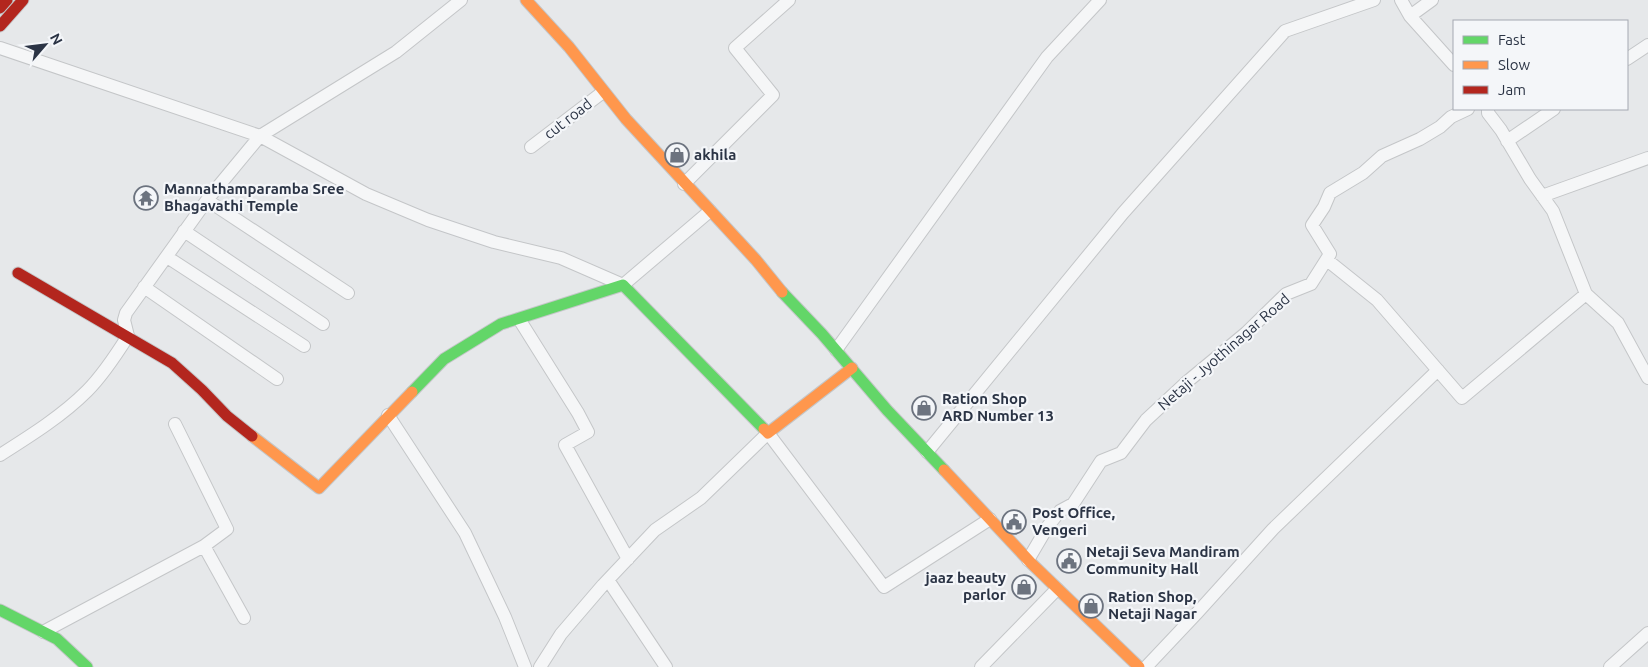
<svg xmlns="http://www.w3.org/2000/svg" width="1648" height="667" viewBox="0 0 1648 667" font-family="Ubuntu,sans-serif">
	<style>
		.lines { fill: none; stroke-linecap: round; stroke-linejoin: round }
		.street-casing { stroke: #c4c6c8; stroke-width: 14 }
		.fast-casing { stroke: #c4c6c8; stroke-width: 13 }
		.slow-casing { stroke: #c4c6c8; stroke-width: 13 }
		.jam-casing { stroke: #c4c6c8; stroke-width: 13 }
		.street { stroke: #f5f6f7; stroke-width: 12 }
		.fast { stroke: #63d668; stroke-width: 11 }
		.slow { stroke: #ff974d; stroke-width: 11 }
		.jam { stroke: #b3261e; stroke-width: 11 }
		.labels { text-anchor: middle; stroke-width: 4.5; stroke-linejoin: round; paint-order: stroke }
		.street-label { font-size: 15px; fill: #2b3445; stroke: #f4f6f9 }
		.poi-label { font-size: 15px; font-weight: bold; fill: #2b3445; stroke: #f4f6f9; text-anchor: start }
	</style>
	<rect width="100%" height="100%" fill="#e6e8ea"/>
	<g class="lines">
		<!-- street casing -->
		<g class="street-casing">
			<path id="street" d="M1401,0l9,16 44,49
				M1410,16l22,-16
				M0,48l260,88 136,-84 65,-52
				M1627,59l21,-14
				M1488,109v4l13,17 29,49 23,32 33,83 32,29 30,55
				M1507,141l47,-32
				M531,147l72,-55
				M684,184l89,-89 -38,-47 54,-48
				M1542,196l106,-38
				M207,200l53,-64 106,58 62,26 66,22 67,16 62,27 87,-74
				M184,231l139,93
				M167,257l137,89
				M1327,260l50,40 85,98 124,-104
				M144,287l133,92
				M519,319l59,94 10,19 -23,13 63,114
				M836,350l211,-293 53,-57
				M388,415l77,118 40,84 20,50
				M175,424l52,105 -23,17
				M927,452l196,-239 162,-182 89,-31
				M0,455c30,-19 62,-39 87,-64 16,-16 29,-36 41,-55l-4,-16 2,-7 81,-113 141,93
				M1028,560l20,-34 12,-15 13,-7 28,-43 20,-8 25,-33 42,-39 58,-48 40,-39 25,-10 19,-30 -18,-29 12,-18 6,-14 33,-20 19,-17 38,-17 20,-12 11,-10 17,-8
				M608,580l58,87
				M43,632l161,-86 40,72
				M540,667l21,-33 42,-49 52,-55 46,-32 67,-65 116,154 106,-68
				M981,667l76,-78
				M1146,667l51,-54 76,-84 165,-159
				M1610,667l38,-34"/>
		</g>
		<!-- fast casing -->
		<g class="fast-casing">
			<path id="fast" d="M782,292l40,42 65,76 57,60
				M412,392l32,-33 57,-35 122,-39 141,144
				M0,610l57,29 30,28"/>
		</g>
		<!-- slow casing -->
		<g class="slow-casing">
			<path id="slow" d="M526,0l43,47 57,72 130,141 26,32
				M764,429l4,4 84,-65
				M252,436l67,52 93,-96
				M944,470l88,94 107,103"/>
		</g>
		<!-- jam casing -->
		<g class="jam-casing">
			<path id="jam" d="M0,8l7,-8
				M0,26l23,-26
				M18,273l154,90 30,27 25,26 25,20"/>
		</g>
		<!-- street -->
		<use href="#street" class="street"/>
		<!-- fast -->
		<use href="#fast" class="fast"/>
		<!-- slow -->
		<use href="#slow" class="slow"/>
		<!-- jam -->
		<use href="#jam" class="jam"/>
	</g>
	<!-- icons -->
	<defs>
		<g id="shop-ring" transform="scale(1.25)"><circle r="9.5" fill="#f4f6f9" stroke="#6c737f" stroke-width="1.5"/><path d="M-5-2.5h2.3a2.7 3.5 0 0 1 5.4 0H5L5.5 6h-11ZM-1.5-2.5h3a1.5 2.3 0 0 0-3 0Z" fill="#6c737f"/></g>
		<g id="temple-ring" transform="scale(1.25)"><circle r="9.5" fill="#f4f6f9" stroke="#6c737f" stroke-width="1.5"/><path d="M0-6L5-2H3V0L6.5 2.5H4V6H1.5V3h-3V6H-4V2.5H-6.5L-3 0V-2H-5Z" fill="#6c737f"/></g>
		<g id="civic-ring" transform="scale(1.25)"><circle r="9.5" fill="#f4f6f9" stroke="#6c737f" stroke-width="1.5"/><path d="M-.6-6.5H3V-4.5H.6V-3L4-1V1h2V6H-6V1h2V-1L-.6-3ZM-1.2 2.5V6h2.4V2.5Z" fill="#6c737f"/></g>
	</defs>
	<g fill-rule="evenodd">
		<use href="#shop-ring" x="677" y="155"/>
		<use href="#temple-ring" x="146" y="198"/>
		<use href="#shop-ring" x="924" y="408"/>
		<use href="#civic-ring" x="1014" y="522"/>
		<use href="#civic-ring" x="1069" y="561"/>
		<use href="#shop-ring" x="1024" y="587"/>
		<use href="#shop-ring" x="1091" y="606"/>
	</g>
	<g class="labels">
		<!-- street labels -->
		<g class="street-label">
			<text transform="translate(568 119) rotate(-38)" y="5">cut road</text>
			<text transform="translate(1224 352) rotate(-41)" y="5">Netaji - Jyothinagar Road</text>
		</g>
		<!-- poi labels -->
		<g class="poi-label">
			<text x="694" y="160">akhila</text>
			<text x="164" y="194">Mannathamparamba Sree<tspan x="164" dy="17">Bhagavathi Temple</tspan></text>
			<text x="942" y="404">Ration Shop<tspan x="942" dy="17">ARD Number 13</tspan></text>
			<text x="1032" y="518">Post Office,<tspan x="1032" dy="17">Vengeri</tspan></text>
			<text x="1086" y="557">Netaji Seva Mandiram<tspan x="1086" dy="17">Community Hall</tspan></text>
			<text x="1006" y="583" text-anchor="end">jaaz beauty<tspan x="1006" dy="17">parlor</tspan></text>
			<text x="1108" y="602">Ration Shop,<tspan x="1108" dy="17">Netaji Nagar</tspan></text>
		</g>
	</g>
	<!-- legend -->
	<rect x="1453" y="20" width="175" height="90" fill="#f4f6f9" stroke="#a4a8b1"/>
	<rect x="1463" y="36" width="25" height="8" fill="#63d668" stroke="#a4a8b1"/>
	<text x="1498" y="45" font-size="15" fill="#2b3445">Fast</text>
	<rect x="1463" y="61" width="25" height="8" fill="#ff974d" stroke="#a4a8b1"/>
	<text x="1498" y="70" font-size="15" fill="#2b3445">Slow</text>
	<rect x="1463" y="86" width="25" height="8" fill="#b3261e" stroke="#a4a8b1"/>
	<text x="1498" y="95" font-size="15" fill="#2b3445">Jam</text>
	<!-- north arrow -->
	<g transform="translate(45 45) rotate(62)" stroke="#f4f6f9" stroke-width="4" paint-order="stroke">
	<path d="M0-4L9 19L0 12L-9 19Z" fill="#2b3445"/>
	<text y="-8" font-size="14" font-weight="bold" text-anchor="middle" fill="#2b3445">N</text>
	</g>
</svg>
